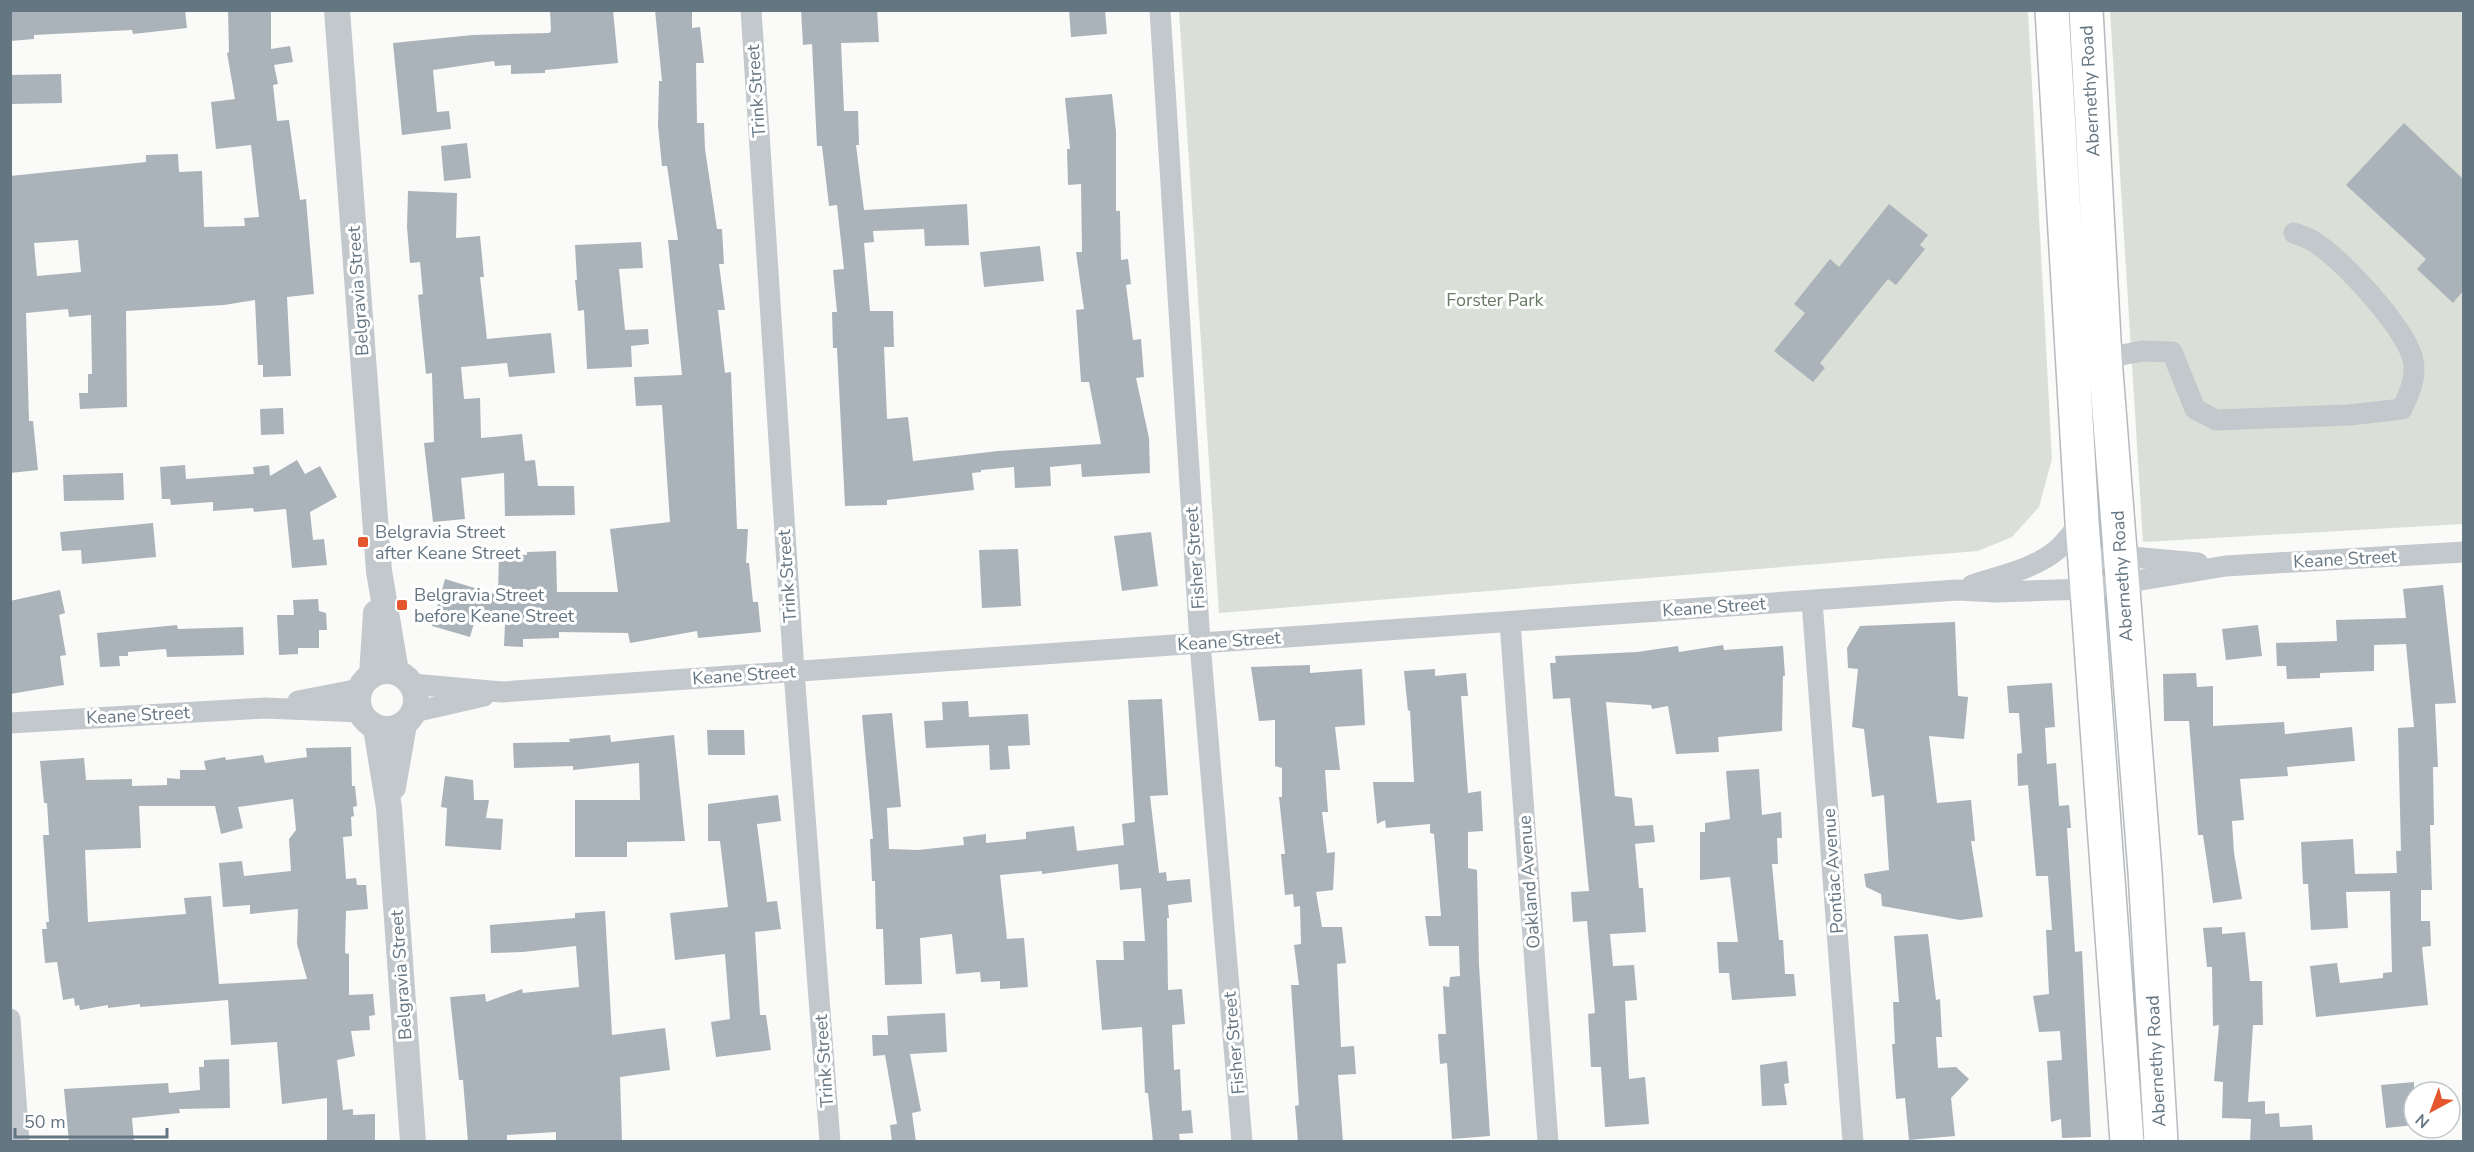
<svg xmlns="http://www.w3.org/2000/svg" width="2474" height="1152" viewBox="0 0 2474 1152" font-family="'Nunito Sans',sans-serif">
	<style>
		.green { fill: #dadfd7 }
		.building { fill: #aab3b9; fill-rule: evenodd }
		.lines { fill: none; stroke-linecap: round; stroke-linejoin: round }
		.primary-casing { stroke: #b5babe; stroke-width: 36 }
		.minor { stroke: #c3c8cc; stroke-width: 21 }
		.tertiary { stroke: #c3c8cc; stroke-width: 26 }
		.primary { stroke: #fff; stroke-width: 33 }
		.poi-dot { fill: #e4572e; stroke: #fff; stroke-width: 2 }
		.labels { text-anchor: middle; stroke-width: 6; stroke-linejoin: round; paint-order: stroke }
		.street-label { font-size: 18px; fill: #657683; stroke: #fff }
		.park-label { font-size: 18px; fill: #687a64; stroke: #fff }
		.poi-label { font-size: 18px; fill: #657683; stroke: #fff; text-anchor: start }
	</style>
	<rect width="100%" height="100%" fill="#fafaf8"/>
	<!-- green -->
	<path class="green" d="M1179,11h849l24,448 -13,48 -27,30 -34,14 -759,62z
		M2110,11h353v513l-320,18z"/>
	<!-- building -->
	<path class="building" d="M10,10h175l2,18 -54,6 -1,-4 -98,5v4l-24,2z
		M228,10h43v39l19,-3 3,16 -19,3 4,19 -5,1 4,36 12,-1 11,80 6,-1 8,95 -27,3 4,79 -28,1v-12h-5l-3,-65 -31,5 -98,6 1,96 -47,2 -1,-16h9v-19h4l-1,-59 -22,2 -1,-8 -42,4 3,108h4l5,49 -28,3v-297l136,-14v-7l32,-1 1,18 23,-1 2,56 41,-1 -1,-8 15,-1 -8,-72 -35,4 -5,-47 24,-3 -8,-46 2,-1zM78,240l3,32 -44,4 -3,-33z
		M550,10h63l5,53 -73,7v3l-34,1v-9l-16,1 -1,-5 -61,9 4,42 12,-1 2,18 -49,6 -9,-92 80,-8 76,-2 2,-2z
		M655,10h37v18l8,-1 4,36h-8l1,60h7l1,26 12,80h5l2,35h-5l6,46h-7l7,63 6,-1 6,157h11l-2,34h3l4,39h5l3,30 -63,6 -1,-7 -67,12 -2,-10 -69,-1v6l-36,1v8l-19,-1 1,-23h-31l-4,14 -38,-11 13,-47 53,16 1,-41 28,1v-3l29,-1 1,41h61l-8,-63 60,-7 -8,-117 -26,1 -2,-29 48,-2 -14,-135h10l-11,-74h-5l-4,-40 1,-45h3z
		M801,10h76l2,32 -38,1 3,68h14l1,34h-3l8,65 103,-6 2,41 -44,1 -1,-17 -51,2 1,11 -10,1 6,68h23l1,36h-10l3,72 21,-2 5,44 85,-10 103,-7 -12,-62h-8l-5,-72 8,-1 -8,-57h6l-1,-68 -13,1 -1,-36h3l-5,-51 47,-4 4,38v79h4l1,49 7,-1 3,25 -5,1 7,55 8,-1 3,38 -8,1 13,60 1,35 -68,4 -1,-13 -31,3 1,19 -36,2 -1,-21 -33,3v2l-9,1 2,17 -87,10v5l-42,1 -8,-158h-4l-1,-36h5l-4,-42 11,-1 -7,-64 -8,1 -7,-60h-5l-5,-102 -9,1z
		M1069,10h36l2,24 -36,3z
		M61,74l1,29 -52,1v-29z
		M2404,123l59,56v112l-10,12 -36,-34 9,-10 -80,-74z
		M467,143l4,35 -27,3 -3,-35z
		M408,191l49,2 -1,45 24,-2 4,41h-4l7,62 64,-6 4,40 -46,4 -2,-14 -46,4 3,32 16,-1 1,40 41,-4 3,27 10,-1 3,26h36l1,29 -70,1 -1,-43 -43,5 4,41 -32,3 -9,-79 10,-1 -2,-69 -6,1 -8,-79 5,-1 -3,-32 -10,1 -3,-36z
		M1889,204l39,31 -8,10 5,4 -29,36 -8,-6 -68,84 5,5 -12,14 -39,-31 31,-38 -11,-9 36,-45 9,8z
		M641,242l2,26 -24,1 6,61 23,-1 1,15 -18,2 1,21 -45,2 -3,-59 -6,1 -3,-31h2l-2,-35z
		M1040,246l4,35 -60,6 -4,-35z
		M283,408l1,26 -23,1 -1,-26z
		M297,460l8,14 15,-8 17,31 -27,15 3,28 11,-1 3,26 -35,3 -6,-59 -32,3 -1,-4 -40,3v-9l-42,3 -1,-6h-8l-2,-32 25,-2 1,14 68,-5 -1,-7 16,-2 1,11z
		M123,473l1,27 -60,1 -1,-26z
		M153,523l3,34 -74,7 -1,-14 -19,1 -2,-19z
		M1151,532l7,54 -36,5 -8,-55z
		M1018,549l3,57 -39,2 -3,-58z
		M2443,585l13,118 -21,1 3,63h-5l1,58h-4l2,65h-11v31h9l1,25 -9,1 6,58 -112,12 -6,-51 27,-3 3,20 43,-5v-5l9,-1 -2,-81 -44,1 2,36 -37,2 -3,-46h-5l-2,-42 52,-3 2,35 42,-1 -1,-22h5l-3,-123 16,-1 -8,-83 -32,1v26l-54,2v5l-33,1 -1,-13h-9l-1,-23 61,-2 -1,-21 70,-2 -3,-29z
		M60,590l5,23 -6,2 7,40 -6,1 4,29 -54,9v-93z
		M318,599l1,12 7,2 1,17h-8v18h-21v6l-19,1 -2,-40h17l-1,-15z
		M1955,622l3,74 10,1 -4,42 -35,-3 8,67 34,-3 4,41h-4l12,76 -23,3 -78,-14 -1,-12 -15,-7 -2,-13 25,-4 -5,-75 -12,2 -8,-68 -12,-2 6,-58 -10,-1 -1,-20 13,-22z
		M177,625l1,4 65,-2 1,28 -77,2 -1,-8 -38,3v4h-9l1,10 -20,1 -3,-34z
		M2258,625l4,31 -36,4 -4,-31z
		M1723,645l1,5 59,-4 2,30h-2l-1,55 -64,6 1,15 -43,2 -8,-48 -16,3 -1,-4 -45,-3 9,94 17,2 3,28 18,-1 2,17 -20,2 4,44h4l3,44 -36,2 3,32 21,-1 3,35 -12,1 4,78 16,-2 4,47 -44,3 -4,-60h-10l-3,-53 7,-1 -8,-92 -14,1 -2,-30 18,-1 -19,-193 -17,1 -3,-36h6l-1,-7 82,-4 41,-6 1,6z
		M1310,665v8l52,-4 3,56 -30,2 5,43h-15l3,42h-6l5,41 8,-1 -2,38 -17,2 6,35h20l4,36 -9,1 4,83 13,-1 2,28 -18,1 5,67h-45l-3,-36 4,-1 -8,-120h8l-5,-40 7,-1 -1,-38 -6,1 -1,-13 -8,1 -4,-41h4l-6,-57h3v-29l-7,-2v-46l-16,1 -8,-54z
		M1435,669v7l31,-3 2,23h-7l7,97 13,-2 2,40 -15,1v36l9,2 2,95 11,171 -38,3 -5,-76 -7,1 -2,-30h8l-3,-48 6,1 1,-10 10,-1 -1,-30h-30l-4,-30h16l-7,-82 -4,-1v-9l-44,4 -1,-8 -8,4 -4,-42h41l-4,-72 -2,1 -4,-40z
		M2196,673l1,14 16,-1v40l71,-4 1,12 67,-7 3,34 -68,6 1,9 -48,3 4,41 -12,1 2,32 8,46 -29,4 -10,-68h-5l-9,-114h-25l-1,-47z
		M2052,683l3,44 -10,1 2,36 9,-1 3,43 10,-1 2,23h-4l8,124 7,-1 9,186 -29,1 -1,-19 -10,3 -4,-61 15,-1 -2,-29 -21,1 -6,-36 16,-2 -3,-64h6l-4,-54h-12l-8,-91 -10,1 -1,-32 5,-1 -3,-40h-10l-2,-27z
		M1162,699l6,96 -18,1 9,77 7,-1 1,9 23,-2 2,23 -24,3 1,13h-2l1,72 14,-1 3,35 -13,1 2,45 6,-1 2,42 9,-1 2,23 -14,1 1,8h-27l-5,-49h-3l-3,-66 -40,3 -6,-70h28l-1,-19h22l-4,-53 -21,2 -2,-26 -76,10v-3l-42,4 7,64 17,-1 4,49 -28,2v-8l-19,1 -1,-10 -24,2 -4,-40 -32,4 2,46 -37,1 -2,-56h-7l-1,-48h-3l-2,-42h3l-11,-124 30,-2 9,94 -14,1 2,41 29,1 46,-5 -1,-8 23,-3v9l40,-4v-7l48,-6 3,25 47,-6 -2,-21 13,-2 -7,-122z
		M968,701l1,16 59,-3 2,31 -22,1 2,23 -20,1 -1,-25 -63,3 -2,-27 19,-1 -1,-18z
		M707,730h37l1,25h-37z
		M610,735l1,7 63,-7 11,106 -58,1v15h-52v-57h65l-1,-37 -66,7v-4l-59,2 -1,-25 57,-1 -1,-3z
		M351,747l1,39h3l2,20 -4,1 1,9 -3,1 1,19 -9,1 3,42 10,-1 1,7h9l2,24 -22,2 -1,42 4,1v41l24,-1 2,21 -6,1 1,14 -19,1 4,25 -18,4 6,50 10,-1v6l22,-1v28h-48v-44l-45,6 -5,-62 -46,3 -3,-45 -88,7v-3l-32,4v-3l-28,5 -1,-5 -4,1 -1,-8 -11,2 -6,-38 -12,1 -3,-34h5l-1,-7h3l-6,-87h6l-2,-32h-3l-4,-42 44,-3 2,22 46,-1v7l35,-1v-7l13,1v-9h26l-2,-9 21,-4 1,3 37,-5 2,8 42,-6 -1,-9zM293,799l3,31 -7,9 2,32 -47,5 -2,-15 -23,2 4,44 27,-2v9l48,-5 -1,35 10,35 -88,5 -8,-88 -27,2 2,16 -98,8 -3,-72 56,-2 -2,-42h76l6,28 22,-6 -5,-21z
		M1759,769l3,46 19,-3 1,26h-5l1,26h-6l7,76h4l2,34h9l2,22 -64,4 -3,-27h-10l-2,-31h21l-8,-65 -30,3v-48h5v-9l25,-4 -4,-48z
		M445,776l28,4 1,20h15l-3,18 17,1 -2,31 -56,-4 2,-38 -6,-1z
		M778,795l3,26 -24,3 10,78 10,-1 4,28 -26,3 5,83h6l5,35 -55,7 -5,-35 19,-3 -5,-65 -50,6 -5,-47 58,-6 -8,-66h-12v-37z
		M605,911l7,124 53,-7 5,42 -50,7 2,65h-66v-10l-49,3v7h-39l-5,-62h-4l-9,-83 35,-3 1,8 36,-13 1,4 56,-6 -3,-41 -53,6 -32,1 -1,-28 85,-7v-5z
		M2222,927v7l23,-2 5,49h12l1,44h-10l-5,77 17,-1v13l14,-1 1,14 32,-2 1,17h-63l1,-23 -29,-1 1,-36 -9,-1 5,-56 -6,1 -1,-59h-5l-4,-39z
		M1928,934l8,66 4,-1 2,38h-6l2,31 18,-1 13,12 -18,19 4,38 -46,4 -4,-42 -9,1 -4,-55h3l-2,-42h6l-5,-66z
		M945,1013l2,39 -37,2 11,57 -9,2 4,29h-24l-2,-17 7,-1 -12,-69 -12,1 -1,-21h16l-1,-19z
		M229,1059l1,49 -51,1 1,4 -48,5 2,24h-65l-5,-53 104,-6 1,10 31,-3 -1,-23h5v-7z
		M1787,1061l2,22 -5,1 3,21 -25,1 -2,-41z
		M2414,1082v43l-28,3 -5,-43z"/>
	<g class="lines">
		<!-- primary casing -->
		<g class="primary-casing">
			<path id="primary" d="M2052,10l30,511 45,621
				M2086,10l19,348 40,514 16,270"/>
		</g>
		<!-- minor -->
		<path class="minor" d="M751,10l43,662 36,470
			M1160,10l40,633 42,499
			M2105,358l38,-7 29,1 23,57 21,11 133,-5 53,-6c8,-17 16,-34 10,-53 -11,-33 -68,-94 -96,-113 -7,-5 -15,-7 -22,-10
			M2085,562l36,-6 77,7
			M1972,585c27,-9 63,-16 86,-36 9,-8 16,-19 24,-28
			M1812,601l41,541
			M1510,622l38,520
			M412,684l90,8 1455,-102 39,2 91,-3 139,-23 238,-14
			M298,701l62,-12
			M414,712l70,-16
			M10,723l255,-15 96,4
			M10,1019l9,123"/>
		<!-- tertiary -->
		<path class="tertiary" d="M337,10l42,561 17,101
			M358 700a29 29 0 1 1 58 0a29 29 0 1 1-58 0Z
			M372,675l4,-62
			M376,728l13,80 24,334
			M393,787l11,-63"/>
		<!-- primary -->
		<use href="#primary" class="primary"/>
	</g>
	<!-- markers -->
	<g class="poi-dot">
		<rect x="357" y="536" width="12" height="12" rx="3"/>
		<rect x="396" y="599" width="12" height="12" rx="3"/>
	</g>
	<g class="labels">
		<!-- street labels -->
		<g class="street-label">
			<text transform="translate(756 91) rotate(-94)" y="6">Trink Street</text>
			<text transform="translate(2090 91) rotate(-93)" y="6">Abernethy Road</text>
			<text transform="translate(358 291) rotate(-94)" y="6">Belgravia Street</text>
			<text transform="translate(1195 558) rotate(-94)" y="6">Fisher Street</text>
			<text transform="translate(2345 559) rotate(-3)" y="6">Keane Street</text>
			<text transform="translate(787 576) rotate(-94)" y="6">Trink Street</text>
			<text transform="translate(2122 576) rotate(-94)" y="6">Abernethy Road</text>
			<text transform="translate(1714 607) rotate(-4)" y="6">Keane Street</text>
			<text transform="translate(1229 641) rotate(-4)" y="6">Keane Street</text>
			<text transform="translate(744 675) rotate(-4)" y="6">Keane Street</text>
			<text transform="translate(138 715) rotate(-3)" y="6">Keane Street</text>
			<text transform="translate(1833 871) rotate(-94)" y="6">Pontiac Avenue</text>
			<text transform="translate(1529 882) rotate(-94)" y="6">Oakland Avenue</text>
			<text transform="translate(401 975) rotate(-94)" y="6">Belgravia Street</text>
			<text transform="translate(1234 1043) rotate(-95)" y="6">Fisher Street</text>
			<text transform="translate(824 1061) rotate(-94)" y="6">Trink Street</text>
			<text transform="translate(2156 1061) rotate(-93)" y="6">Abernethy Road</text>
		</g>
		<!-- park labels -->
		<g class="park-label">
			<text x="1495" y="306">Forster Park</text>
		</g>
		<!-- poi labels -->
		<g class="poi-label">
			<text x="375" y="538">Belgravia Street<tspan x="375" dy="21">after Keane Street</tspan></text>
			<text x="414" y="601">Belgravia Street<tspan x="414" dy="21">before Keane Street</tspan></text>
		</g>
	</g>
	<!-- border -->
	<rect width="2474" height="1152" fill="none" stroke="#657683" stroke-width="24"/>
	<!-- north arrow -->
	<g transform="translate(2432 1110) rotate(221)"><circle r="28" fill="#ffffff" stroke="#c1c8cd" stroke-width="1.5"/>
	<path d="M0-4.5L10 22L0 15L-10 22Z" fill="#e4572e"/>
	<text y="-9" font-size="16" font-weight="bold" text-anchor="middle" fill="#657683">N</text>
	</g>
	<!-- scale -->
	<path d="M15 1128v9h152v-9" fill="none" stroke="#657683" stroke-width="3"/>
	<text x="24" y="1128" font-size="18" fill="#657683" stroke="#ffffff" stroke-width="4.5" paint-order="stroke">50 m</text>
</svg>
